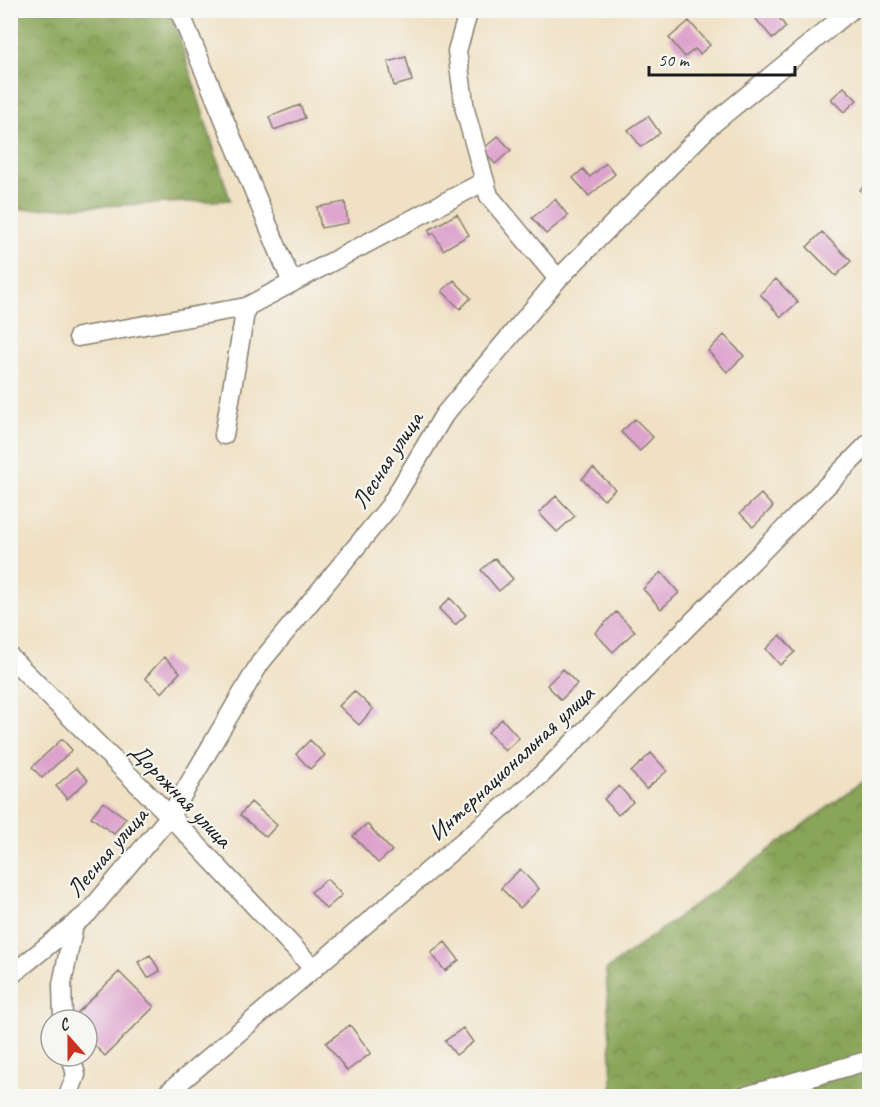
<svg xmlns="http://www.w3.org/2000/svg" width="880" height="1107" viewBox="0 0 880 1107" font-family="Caveat,sans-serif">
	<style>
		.forest { fill: url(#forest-crowns); stroke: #52603a; stroke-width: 1.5 }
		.building { fill: #dda3cd }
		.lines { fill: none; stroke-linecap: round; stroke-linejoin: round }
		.minor-casing { stroke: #867e70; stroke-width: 21 }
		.minor { stroke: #fff; stroke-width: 18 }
		.labels { text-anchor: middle; stroke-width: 4.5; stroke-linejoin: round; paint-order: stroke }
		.street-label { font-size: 24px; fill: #1c1c1c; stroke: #f6f6f2 }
	</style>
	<defs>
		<pattern id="forest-crowns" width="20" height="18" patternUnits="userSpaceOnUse" patternTransform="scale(1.5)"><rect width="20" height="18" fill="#89a558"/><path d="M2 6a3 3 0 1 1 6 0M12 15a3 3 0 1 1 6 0" fill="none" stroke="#6f8648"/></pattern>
	</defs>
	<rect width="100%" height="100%" fill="#f6f6f2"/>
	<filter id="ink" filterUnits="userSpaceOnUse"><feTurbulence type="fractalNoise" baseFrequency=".0167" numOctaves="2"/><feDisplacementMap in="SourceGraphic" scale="12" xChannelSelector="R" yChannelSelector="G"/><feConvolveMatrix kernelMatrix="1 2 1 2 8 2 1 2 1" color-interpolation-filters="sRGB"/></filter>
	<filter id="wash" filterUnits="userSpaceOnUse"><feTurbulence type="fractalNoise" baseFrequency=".008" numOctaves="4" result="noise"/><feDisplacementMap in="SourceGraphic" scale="24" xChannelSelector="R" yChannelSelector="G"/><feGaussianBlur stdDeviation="1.35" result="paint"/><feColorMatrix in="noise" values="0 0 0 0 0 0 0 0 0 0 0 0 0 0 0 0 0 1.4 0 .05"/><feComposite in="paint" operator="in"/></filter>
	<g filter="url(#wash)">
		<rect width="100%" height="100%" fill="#f0e1c5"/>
		<!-- forest -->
		<path class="forest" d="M10,11h161l59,189 -219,10z
			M869,777v319h-256l-7,-126z"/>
		<g id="blocks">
			<!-- building -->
			<path class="building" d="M766,10h7l13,17 -13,12 -17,-20z
				M689,21l21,24 -10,9 -5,-5 -10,8 -16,-19z
				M406,57l6,24 -18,5 -6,-24z
				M844,87l13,13 -13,12 -13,-13z
				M300,105l5,13 -31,12 -5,-13z
				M648,116l12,17 -19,14 -13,-17z
				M498,136l13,14 -16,14 -12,-15z
				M606,163l9,11 -26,22 -16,-18 10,-9 7,8z
				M870,180v20l-10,-10z
				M555,199l13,17 -22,18 -14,-16z
				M345,202l3,21 -27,5 -4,-21z
				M457,214l12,21 -26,15 -9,-17 -3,2 -3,-5z
				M822,232l29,29 -15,15 -29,-29z
				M776,279l22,23 -17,15 -21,-23z
				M454,280l17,18 -11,11 -18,-18z
				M724,335l20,21 -17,16 -19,-21z
				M635,419l18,18 -13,14 -19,-19z
				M593,468l22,21 -11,11 -22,-21z
				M761,494l12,13 -20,20 -13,-14z
				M556,496l19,20 -18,16 -18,-19z
				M495,558l18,21 -14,12 -18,-21z
				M661,572l18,21 -18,16 -18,-20z
				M450,598l16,17 -11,10 -16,-16z
				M616,612l19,19 -22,21 -18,-19z
				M780,635l15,17 -15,13 -14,-16z
				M164,657l16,15 -18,21 -17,-15z
				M563,669l14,15 -16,16 -14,-15z
				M354,691l19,18 -14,16 -20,-19z
				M502,719l17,19 -14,13 -17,-19z
				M62,739l10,11 -30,28 -10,-11z
				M310,740l15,15 -15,14 -14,-15z
				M651,753l16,18 -21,18 -15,-17z
				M76,768l12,12 -21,19 -11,-13z
				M619,786l14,16 -15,13 -14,-16z
				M103,802l23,16 -12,16 -23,-17z
				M251,802l26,23 -11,12 -26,-22z
				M367,824l25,27 -14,12 -25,-27z
				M520,869l19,20 -19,19 -19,-20z
				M327,879l15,16 -16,14 -15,-17z
				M445,942l14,18 -14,11 -14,-18z
				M150,955l10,16 -12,7 -10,-16z
				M119,972l35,35 -49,49 -18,-18v-18h-17z
				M350,1025l21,28 -24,18 -21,-28z
				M463,1028l10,14 -17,13 -11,-14z"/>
		</g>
	</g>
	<g filter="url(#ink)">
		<use href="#blocks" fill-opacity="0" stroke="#867e70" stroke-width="1.5"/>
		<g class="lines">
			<!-- minor casing -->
			<g class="minor-casing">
				<path id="minor" d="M179,10l113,273
					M469,10l-12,41 8,59 24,86 69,83
					M78,337l168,-30
					M224,435l22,-128 239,-126
					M10,657l160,159 144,153
					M10,976l78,-63 82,-97 90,-153 129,-156 55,-92 114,-136 152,-153 141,-116
					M63,1020l-1,-36 12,-59
					M68,1096l8,-21 -5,-19
					M164,1096l378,-322 328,-332
					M746,1096l124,-36"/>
			</g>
			<!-- minor -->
			<use href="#minor" class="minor"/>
		</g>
	</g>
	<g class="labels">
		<!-- street labels -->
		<g class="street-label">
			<text transform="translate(387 460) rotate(-57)" y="8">Лесная улица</text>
			<text transform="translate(511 763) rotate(-43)" y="8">Интернациональная улица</text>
			<text transform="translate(181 795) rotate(46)" y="8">Дорожная улица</text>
			<text transform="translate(107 852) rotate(-49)" y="8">Лесная улица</text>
		</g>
	</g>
	<!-- margin -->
	<rect width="880" height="1107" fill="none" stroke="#f6f6f2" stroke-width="36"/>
	<!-- north arrow -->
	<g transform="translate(69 1038) rotate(339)"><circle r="28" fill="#f6f6f2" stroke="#9f9f9c" stroke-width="1.5"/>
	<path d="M0-4.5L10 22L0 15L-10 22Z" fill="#c8321e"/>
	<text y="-9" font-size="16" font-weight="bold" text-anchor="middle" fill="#1c1c1c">С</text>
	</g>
	<!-- scale -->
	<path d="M649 66v9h146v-9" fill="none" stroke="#1c1c1c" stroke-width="3"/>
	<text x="658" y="66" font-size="18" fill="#1c1c1c" stroke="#f6f6f2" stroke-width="4.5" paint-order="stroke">50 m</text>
</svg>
